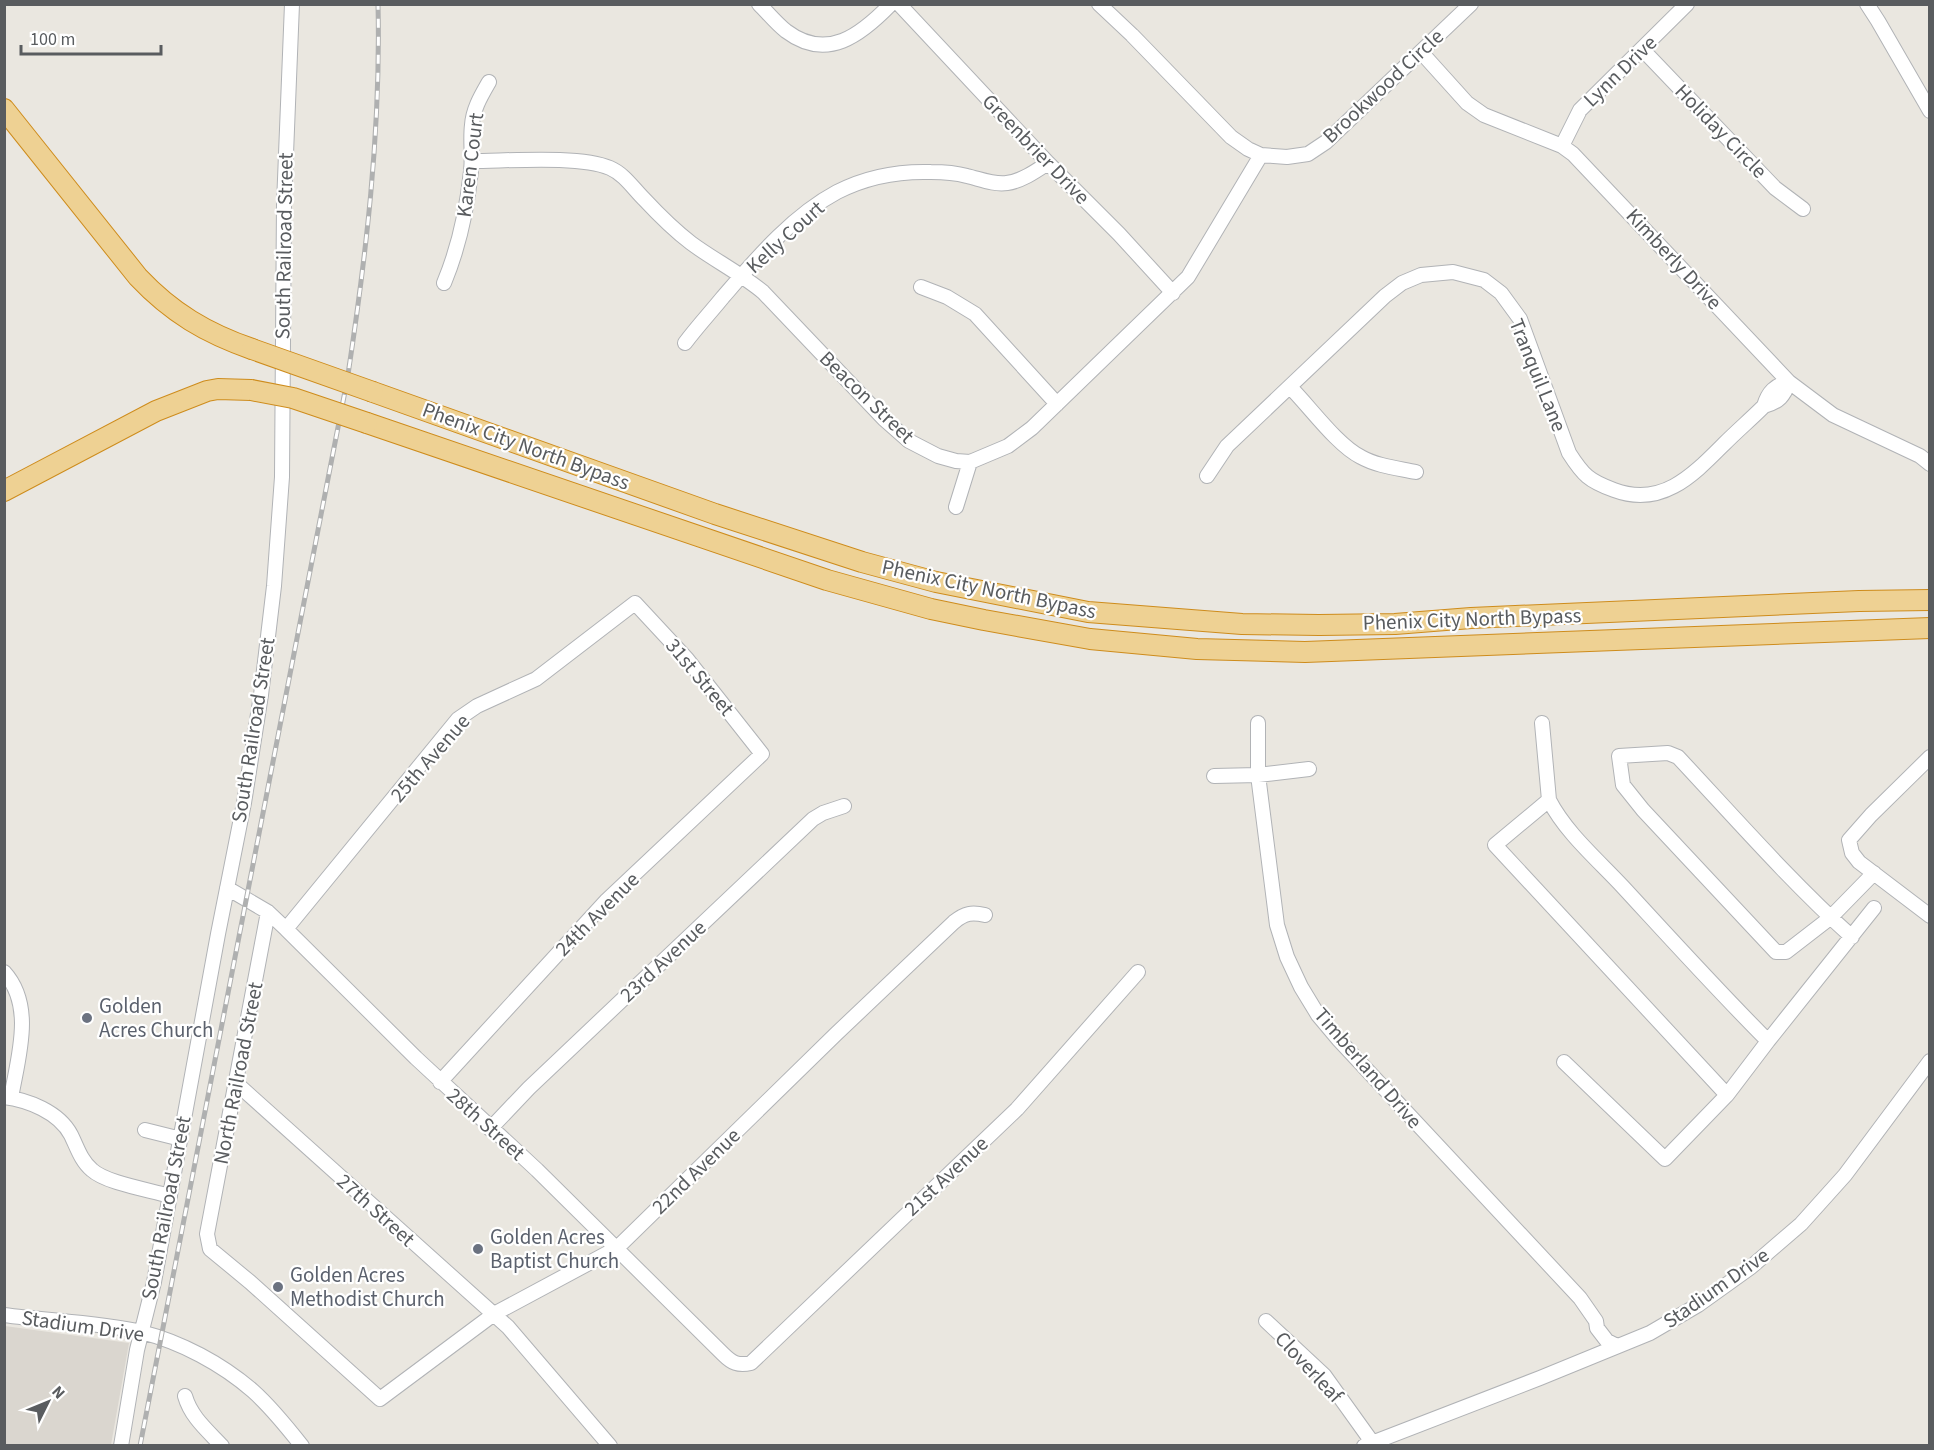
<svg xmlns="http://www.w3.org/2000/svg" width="1934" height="1450" viewBox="0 0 1934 1450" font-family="'Source Sans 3',sans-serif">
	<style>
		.education { fill: #dad6cf }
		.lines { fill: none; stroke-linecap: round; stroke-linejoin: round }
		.minor-casing { stroke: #b1b3b6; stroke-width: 16 }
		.highway-casing { stroke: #ce8c1c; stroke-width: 22 }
		.minor { stroke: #fff; stroke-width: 14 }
		.highway { stroke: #eed193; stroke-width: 20 }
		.rail-casing { stroke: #afb0b0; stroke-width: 5 }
		.rail { stroke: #fff; stroke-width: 3; stroke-dasharray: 9; stroke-linecap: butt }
		.highway-bridge-casing { stroke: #ce8c1c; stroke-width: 22; stroke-linecap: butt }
		.highway-bridge { stroke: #eed193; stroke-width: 20 }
		.worship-dot { fill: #6b7280; stroke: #fff; stroke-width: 2 }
		.labels { text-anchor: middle; stroke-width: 4.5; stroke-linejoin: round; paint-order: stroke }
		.street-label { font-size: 21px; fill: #595c5f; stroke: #fff }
		.worship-label { font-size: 21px; fill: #5b616d; stroke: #fff; text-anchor: start }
	</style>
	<rect width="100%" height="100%" fill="#eae7e0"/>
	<!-- education -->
	<path class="education" d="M5,1326l124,17 -18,102h-106z"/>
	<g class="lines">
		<!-- minor casing -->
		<g class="minor-casing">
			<path id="minor" d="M759,4c9,9 17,19 27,27 41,31 75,4 105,-27
				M899,4l149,159 71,71 54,59
				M1099,4l33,31 99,102 17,12 13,6 26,2 21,-3 18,-12 145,-138
				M1867,4l11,17 52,90
				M1642,49l133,139 28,21
				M1421,52l46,51 17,12 78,31 11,8 216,228 44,33 87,41 10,8
				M1562,146l18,-36 107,-106
				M472,161c35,0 108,-6 138,7 14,6 23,20 34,31 14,15 30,31 47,44 23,17 49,30 72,49l121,127 25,22 29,15 18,5 14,1 38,-16 24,-18 156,-151 73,-122
				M444,283c15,-36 23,-74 27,-112 2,-16 -1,-31 1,-46 1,-16 9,-29 17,-43
				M921,287l26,10 28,17 82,90
				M685,343c12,-16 25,-30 38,-46 33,-38 69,-81 114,-105 29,-15 62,-21 94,-20 11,0 25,1 36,4 13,3 27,9 40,7 15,-2 29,-12 41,-20
				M1290,387c20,20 47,58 71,70 16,9 36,11 55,15
				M1764,406c4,-14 11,-21 25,-24
				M1207,476l20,-30 158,-150 17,-13 19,-8 32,-3 31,8 17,13 19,26 49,134c14,22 20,28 45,37 48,18 79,-15 110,-46 13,-13 27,-25 40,-38 15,-4 20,-10 25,-24
				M956,507l14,-45
				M1258,723v52l19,150 10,32 14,30 17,28 21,25 241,258 16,23 1,7 10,13 10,5
				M1542,723l7,77c17,33 49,60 74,87 48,52 95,104 145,154
				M1930,757l-59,58 -22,25 3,13 7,9 71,54
				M1214,776l44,-1 51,-6
				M1549,800l-54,45 232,250
				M227,888l41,24 18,17 130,129 121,112 186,184c9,9 15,12 28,9l266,-254 121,-137
				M268,912l-61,322 3,15 40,33 130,117 114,-85 123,-66 219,-214 118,-112c11,-9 18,-10 31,-7
				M286,929l172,-210 19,-13 59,-27 99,-76 52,56 75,95 -155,146 -167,182
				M1852,937c-62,-56 -117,-119 -174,-180l-10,-4 -49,3 4,29 20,25 133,142h10l44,-34 44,-45
				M4,972c31,34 14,85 7,126
				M1564,1062l101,97 62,-64 41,-54 106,-133
				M236,1083l272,244 102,119
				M4,1097c24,3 55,15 67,38 6,12 10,26 21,35 14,13 58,20 78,26
				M490,1129l39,-41 284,-269 10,-6 21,-7
				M145,1130l36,9
				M4,1315c44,6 94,7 137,17 40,10 81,32 112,59 18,16 34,36 49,55
				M1266,1321l58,54 48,67
				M185,1396c6,21 22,34 37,50
				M121,1446l16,-96 17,-68 64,-348 26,-131 17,-108 13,-109 8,-109 2,-273 8,-200
				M1364,1446l176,-68 110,-45 48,-28 53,-38 50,-43 44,-49 85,-114"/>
		</g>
		<!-- highway casing -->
		<g class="highway-casing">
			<path id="highway" d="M4,109l134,168c34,36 68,56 114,72
				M373,392l342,122 147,48 74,20 152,30 154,12 77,1 76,-1 76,-6 388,-17 71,-1
				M367,423l460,157 104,29 53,11 106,19 107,10 108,3 625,-24
				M4,491l152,-80 51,-20 11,-2 33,1"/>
		</g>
		<!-- minor -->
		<use href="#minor" class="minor"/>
		<!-- highway -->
		<use href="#highway" class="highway"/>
		<!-- rail casing -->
		<g class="rail-casing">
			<path id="rail" d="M140,1446l207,-1065c19,-124 34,-250 31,-377"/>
		</g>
		<!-- rail -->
		<use href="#rail" class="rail"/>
		<!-- highway-bridge casing -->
		<g class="highway-bridge-casing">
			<path id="highway-bridge" d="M252,349l121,43
				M251,390l42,8 74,25"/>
		</g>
		<!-- highway-bridge -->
		<use href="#highway-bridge" class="highway-bridge"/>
	</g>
	<!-- markers -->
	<g class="worship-dot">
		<circle cx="87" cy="1018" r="6"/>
		<circle cx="478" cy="1249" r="6"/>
		<circle cx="278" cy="1287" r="6"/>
	</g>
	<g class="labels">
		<!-- street labels -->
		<g class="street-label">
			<text transform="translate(1620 71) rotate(-44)" y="7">Lynn Drive</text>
			<text transform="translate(1383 86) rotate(-43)" y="7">Brookwood Circle</text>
			<text transform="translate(1721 131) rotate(46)" y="7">Holiday Circle</text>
			<text transform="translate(1036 149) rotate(46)" y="7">Greenbrier Drive</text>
			<text transform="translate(470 165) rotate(-83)" y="7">Karen Court</text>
			<text transform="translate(785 237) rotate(-42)" y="7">Kelly Court</text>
			<text transform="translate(284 246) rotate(-89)" y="7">South Railroad Street</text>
			<text transform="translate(1674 259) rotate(47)" y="7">Kimberly Drive</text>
			<text transform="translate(1538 375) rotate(68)" y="7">Tranquil Lane</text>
			<text transform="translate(867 397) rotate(44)" y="7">Beacon Street</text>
			<text transform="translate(526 446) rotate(20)" y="7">Phenix City North Bypass</text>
			<text transform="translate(989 589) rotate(12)" y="7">Phenix City North Bypass</text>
			<text transform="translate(1472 619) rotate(-2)" y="7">Phenix City North Bypass</text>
			<text transform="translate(700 677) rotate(50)" y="7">31st Street</text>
			<text transform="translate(253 730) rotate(-81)" y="7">South Railroad Street</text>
			<text transform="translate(430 758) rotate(-49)" y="7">25th Avenue</text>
			<text transform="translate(597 914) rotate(-45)" y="7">24th Avenue</text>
			<text transform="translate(663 961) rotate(-43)" y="7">23rd Avenue</text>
			<text transform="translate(1368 1068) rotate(49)" y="7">Timberland Drive</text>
			<text transform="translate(238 1073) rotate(-79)" y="7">North Railroad Street</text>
			<text transform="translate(486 1124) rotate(42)" y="7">28th Street</text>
			<text transform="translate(696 1171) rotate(-44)" y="7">22nd Avenue</text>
			<text transform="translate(946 1176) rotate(-43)" y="7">21st Avenue</text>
			<text transform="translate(166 1208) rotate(-79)" y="7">South Railroad Street</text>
			<text transform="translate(376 1210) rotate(42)" y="7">27th Street</text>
			<text transform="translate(1716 1288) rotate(-35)" y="7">Stadium Drive</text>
			<text transform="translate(83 1326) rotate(8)" y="7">Stadium Drive</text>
			<text transform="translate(1309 1367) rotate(47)" y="7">Cloverleaf</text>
		</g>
		<!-- worship labels -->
		<g class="worship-label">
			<text x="99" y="1013">Golden<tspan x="99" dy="24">Acres Church</tspan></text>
			<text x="490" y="1244">Golden Acres<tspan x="490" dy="24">Baptist Church</tspan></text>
			<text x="290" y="1282">Golden Acres<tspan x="290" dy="24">Methodist Church</tspan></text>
		</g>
	</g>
	<!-- border -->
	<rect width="1934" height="1450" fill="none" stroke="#595c5f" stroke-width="12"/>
	<!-- north arrow -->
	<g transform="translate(48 1402) rotate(47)" stroke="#ffffff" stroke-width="4.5" paint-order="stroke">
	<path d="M0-4.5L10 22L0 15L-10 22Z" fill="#595c5f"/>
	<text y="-9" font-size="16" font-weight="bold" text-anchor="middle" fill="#595c5f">N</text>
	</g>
	<!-- scale -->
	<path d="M21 45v9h140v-9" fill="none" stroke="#595c5f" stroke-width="3"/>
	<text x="30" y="45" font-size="18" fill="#595c5f" stroke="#ffffff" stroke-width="4.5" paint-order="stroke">100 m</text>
</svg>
